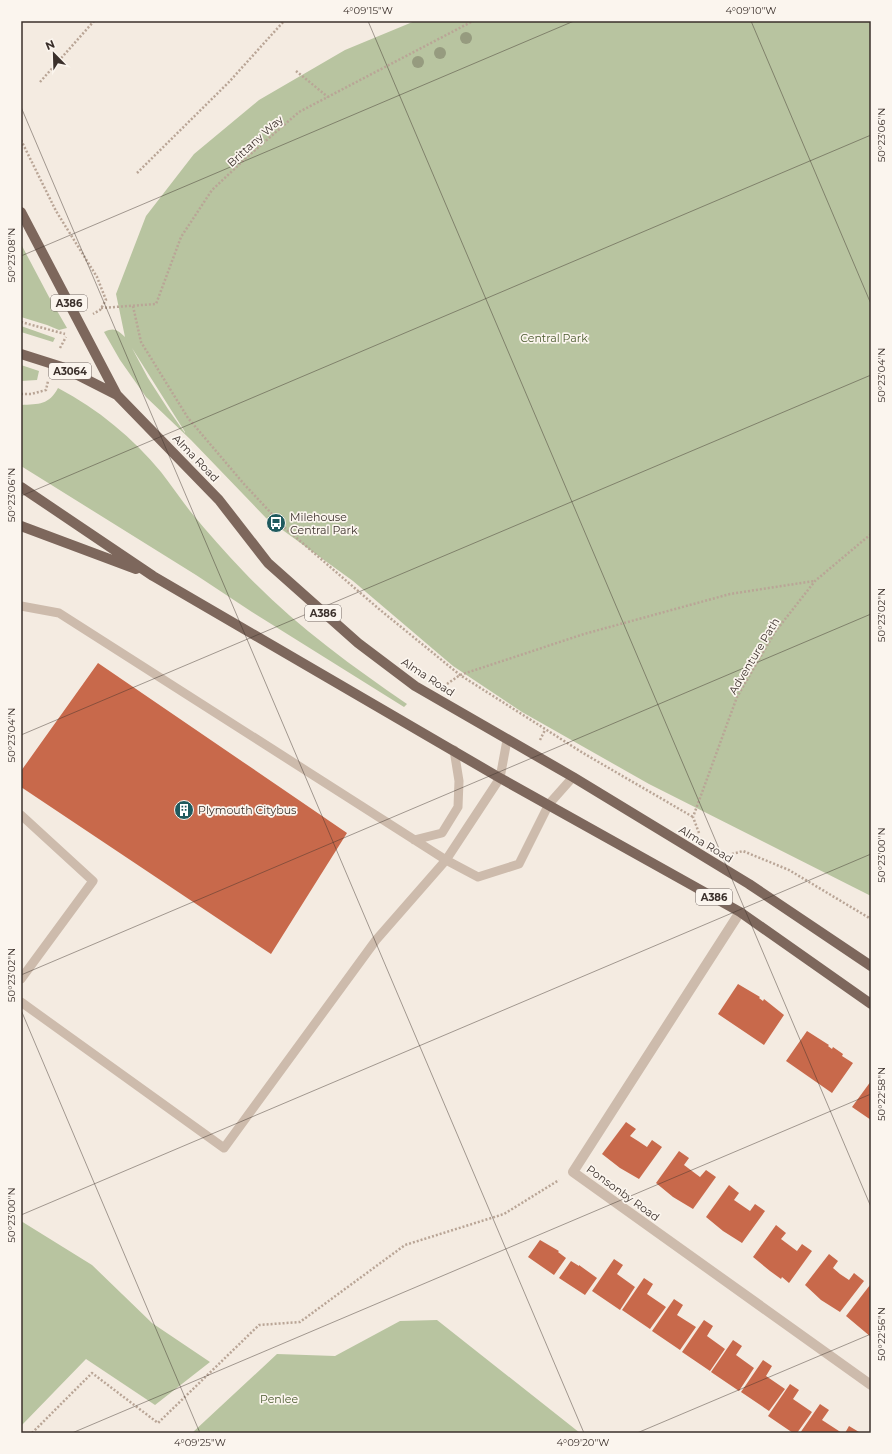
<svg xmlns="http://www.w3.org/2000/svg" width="892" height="1454" viewBox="0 0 892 1454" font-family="Montserrat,sans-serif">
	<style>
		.green { fill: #b8c4a0; fill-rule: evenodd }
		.building { fill: #c8694b }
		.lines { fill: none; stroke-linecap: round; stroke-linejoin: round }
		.path { stroke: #b9a596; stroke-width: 2.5; stroke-dasharray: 2 2; stroke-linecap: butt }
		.lane { stroke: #cdbbac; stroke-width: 9 }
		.street { stroke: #cdbbac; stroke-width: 10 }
		.primary { stroke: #7d675c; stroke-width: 10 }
		.tree { fill: #969b7f }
		.ticks { fill: none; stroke: #3b302b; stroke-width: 1; stroke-opacity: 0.45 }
		.labels { text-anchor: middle; stroke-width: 3.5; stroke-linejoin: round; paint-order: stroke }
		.shield { fill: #fbf5ee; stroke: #756b66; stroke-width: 1 }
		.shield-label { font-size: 10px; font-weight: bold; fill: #3b302b }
		.street-label { font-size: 11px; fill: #3b302b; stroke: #fbf5ee }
		.park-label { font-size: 11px; fill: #4a5a2e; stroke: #fbf5ee }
		.poi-label { font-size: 11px; fill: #3b302b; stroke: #fbf5ee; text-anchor: start }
		.neatline { fill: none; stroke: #3b302b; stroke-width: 1.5 }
		.ticks-label { font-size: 10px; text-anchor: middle; fill: #3b302b }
	</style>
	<rect width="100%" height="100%" fill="#f4ebe1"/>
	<!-- green -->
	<path class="green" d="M415,21h456v875l-222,-112 -127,-72 -69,-46 -100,-85 -87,-63 -75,-78 -45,-43 -26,-37 -16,-28c11,-5 13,-2 21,5l-9,-43 30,-78 48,-62 65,-54 86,-50zM132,348l53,84v1l-17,-24 -20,-31z
		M21,244l28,53 18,31 -8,2 -12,-5 -26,-8z
		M21,326l34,12 -2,4 -32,-10z
		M21,365l18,6 -2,9 -16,1z
		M58,388c40,21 75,50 103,84 10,13 19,26 29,39 17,21 36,42 54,61 48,51 106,93 163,132l-3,3 -152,-95 -56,-37 -175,-109v-61c18,-1 28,0 37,-17z
		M21,1221l71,44 60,58 58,39 -55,43 -69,-46 -65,67z
		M437,1320l143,113h-388l85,-79 58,2 65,-35z"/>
	<!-- building -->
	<path class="building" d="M98,663l249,170 -76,121 -250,-167v-16z
		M738,984l22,13 -1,1 4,3 1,-2 20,16 -20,30 -46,-31z
		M807,1031l22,14 -1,1 4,3 1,-2 10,7 -1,2 11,7 -21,30 -46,-32z
		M871,1081v39l-19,-13z
		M626,1122l10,7 -6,7 8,5 9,6 5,-7 10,7 -23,32 -19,-11 -18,-14z
		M679,1151l10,7 -5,7 16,12 6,-7 10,7 -23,32 -20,-12 -17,-14z
		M729,1185l10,8 -5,7 16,11 5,-7 10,7 -23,32 -19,-12 -17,-14z
		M776,1225l10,8 -5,6 16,12 5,-7 10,7 -23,32 -7,-6 -1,2 -11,-8 -17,-14z
		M540,1240l19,11 -1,1 8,6 -12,17 -26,-18z
		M829,1254l9,7 -5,7 7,6 9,6 5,-7 10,8 -24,31 -19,-12 -16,-15z
		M614,1259l9,6 -6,9 18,13 -15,23 -28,-19z
		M571,1261l8,5v-1l18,13 -12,17 -26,-17z
		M644,1278l9,6 -6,10 19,13 -16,22 -28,-19z
		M870,1285l1,1v51l-25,-21z
		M674,1299l9,6 -6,10 19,12 -16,23 -28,-19z
		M704,1320l9,6 -6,10 18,13 -15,22 -28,-19z
		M733,1340l9,6 -6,9 18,13 -15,23 -28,-19z
		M763,1360l9,6 -6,10 19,13 -16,22 -28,-19z
		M790,1384l9,6 -6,9 19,13 -15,21h-4l-25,-17z
		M820,1404l9,6 -7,10 20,13h-42z
		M849,1426l10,6 -1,1h-13z"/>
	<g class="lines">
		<!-- path -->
		<path class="path" d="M296,71l32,26
			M40,82l54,-61
			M21,140l35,71 41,66 9,23 -6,10 -7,4
			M137,173l92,-91 55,-61
			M133,306l8,36 47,76 56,66 41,44 94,81 81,66 123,78 110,64
			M101,308l55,-4 25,-67 31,-47 34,-32 53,-46 174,-91
			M21,322l44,12
			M60,348l6,-11
			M21,394h10l15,-4 2,-9
			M447,684l13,-9 124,-41 146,-40 84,-13
			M540,740l5,-10
			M699,833l-6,-16 44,-120 38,-65 40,-51 56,-47
			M732,854l11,-3 46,19 82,49
			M32,1433l60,-60 66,50 101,-98 41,-3 105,-77 99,-31 55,-34"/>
		<!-- lane -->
		<path class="lane" d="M21,606l38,7 387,247 32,17 41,-13 30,-60 24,-27
			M21,815l72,66 -72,98
			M414,840l28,-7 16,-26 1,-26 -5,-31
			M21,1002l203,146 152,-208 70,-80 54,-82 7,-38"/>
		<!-- street -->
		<path class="street" d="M740,912l-167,260 298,213"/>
		<!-- primary -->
		<path class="primary" d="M21,212l96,183
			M21,354l41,13 55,28 102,105 49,63 90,80 57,43 158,91 176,107 122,82
			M21,487l132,89 347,202 240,134 131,92
			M21,526l115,43"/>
	</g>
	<!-- trees -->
	<g class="tree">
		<circle cx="466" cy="38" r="6"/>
		<circle cx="440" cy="53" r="6"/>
		<circle cx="418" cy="62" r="6"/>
	</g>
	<!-- ticks -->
	<path class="ticks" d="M368,21l503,1186M751,21l120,283M21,107l563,1326M21,256l553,-235M21,496l850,-361M21,735l850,-360M21,975l850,-361M21,1010l179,423M21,1215l850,-361M72,1433l799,-339M637,1433l234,-99"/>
	<!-- icons -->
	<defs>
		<g id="bus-disc" transform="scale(1)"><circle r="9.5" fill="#1f5a5e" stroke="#fbf5ee"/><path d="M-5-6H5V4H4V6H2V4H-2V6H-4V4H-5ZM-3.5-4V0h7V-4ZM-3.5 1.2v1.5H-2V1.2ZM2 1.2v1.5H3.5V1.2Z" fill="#fff"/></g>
		<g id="building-disc" transform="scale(1)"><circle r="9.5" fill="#1f5a5e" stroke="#fbf5ee"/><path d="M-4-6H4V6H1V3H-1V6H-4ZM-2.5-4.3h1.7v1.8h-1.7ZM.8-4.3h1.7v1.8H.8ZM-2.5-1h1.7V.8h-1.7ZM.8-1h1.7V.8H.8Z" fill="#fff"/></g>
	</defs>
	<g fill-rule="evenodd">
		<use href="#bus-disc" x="276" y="523"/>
		<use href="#building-disc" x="184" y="810"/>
	</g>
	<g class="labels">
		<!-- shield labels -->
		<g class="shield">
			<rect x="51" y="295" width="36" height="16" rx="3"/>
			<rect x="49" y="363" width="42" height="16" rx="3"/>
			<rect x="305" y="605" width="36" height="16" rx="3"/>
			<rect x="696" y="889" width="36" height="16" rx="3"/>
		</g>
		<g class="shield-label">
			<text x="69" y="307">A386</text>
			<text x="70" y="375">A3064</text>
			<text x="323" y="617">A386</text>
			<text x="714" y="901">A386</text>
		</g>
		<!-- street labels -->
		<g class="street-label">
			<text transform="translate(255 141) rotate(-42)" y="4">Brittany Way</text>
			<text transform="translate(196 458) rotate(46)" y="4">Alma Road</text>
			<text transform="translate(754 656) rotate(-59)" y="4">Adventure Path</text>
			<text transform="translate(428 677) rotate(33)" y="4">Alma Road</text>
			<text transform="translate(706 844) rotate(31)" y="4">Alma Road</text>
			<text transform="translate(623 1193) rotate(36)" y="4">Ponsonby Road</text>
		</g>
		<!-- park labels -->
		<g class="park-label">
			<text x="554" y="342">Central Park</text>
			<text x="279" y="1403">Penlee</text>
		</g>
		<!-- poi labels -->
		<g class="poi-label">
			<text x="290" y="521">Milehouse<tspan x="290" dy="13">Central Park</tspan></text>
			<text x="198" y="814">Plymouth Citybus</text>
		</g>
	</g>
	<!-- border -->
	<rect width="892" height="1454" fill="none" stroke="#fbf5ee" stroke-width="44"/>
	<!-- north arrow -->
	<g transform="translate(54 54) rotate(337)" stroke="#fbf5ee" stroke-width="3" paint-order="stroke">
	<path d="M0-3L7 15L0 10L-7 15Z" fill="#3b302b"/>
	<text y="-6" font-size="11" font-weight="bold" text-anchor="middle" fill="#3b302b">N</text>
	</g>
	<rect x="22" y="22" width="848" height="1410" class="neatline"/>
	<g class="ticks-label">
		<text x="368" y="14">4°09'15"W</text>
		<text x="751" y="14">4°09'10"W</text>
		<text transform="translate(881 135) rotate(-90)" y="4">50°23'06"N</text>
		<text transform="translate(11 255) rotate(-90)" y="4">50°23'08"N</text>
		<text transform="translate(881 375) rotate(-90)" y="4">50°23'04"N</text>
		<text transform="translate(11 495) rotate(-90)" y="4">50°23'06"N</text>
		<text transform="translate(881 615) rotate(-90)" y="4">50°23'02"N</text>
		<text transform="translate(11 735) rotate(-90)" y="4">50°23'04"N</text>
		<text transform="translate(881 855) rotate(-90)" y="4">50°23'00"N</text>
		<text transform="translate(11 975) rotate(-90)" y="4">50°23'02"N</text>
		<text transform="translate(881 1094) rotate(-90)" y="4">50°22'58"N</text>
		<text transform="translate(11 1215) rotate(-90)" y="4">50°23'00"N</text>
		<text transform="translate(881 1334) rotate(-90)" y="4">50°22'56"N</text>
		<text x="200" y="1446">4°09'25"W</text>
		<text x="583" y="1446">4°09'20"W</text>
	</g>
</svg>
